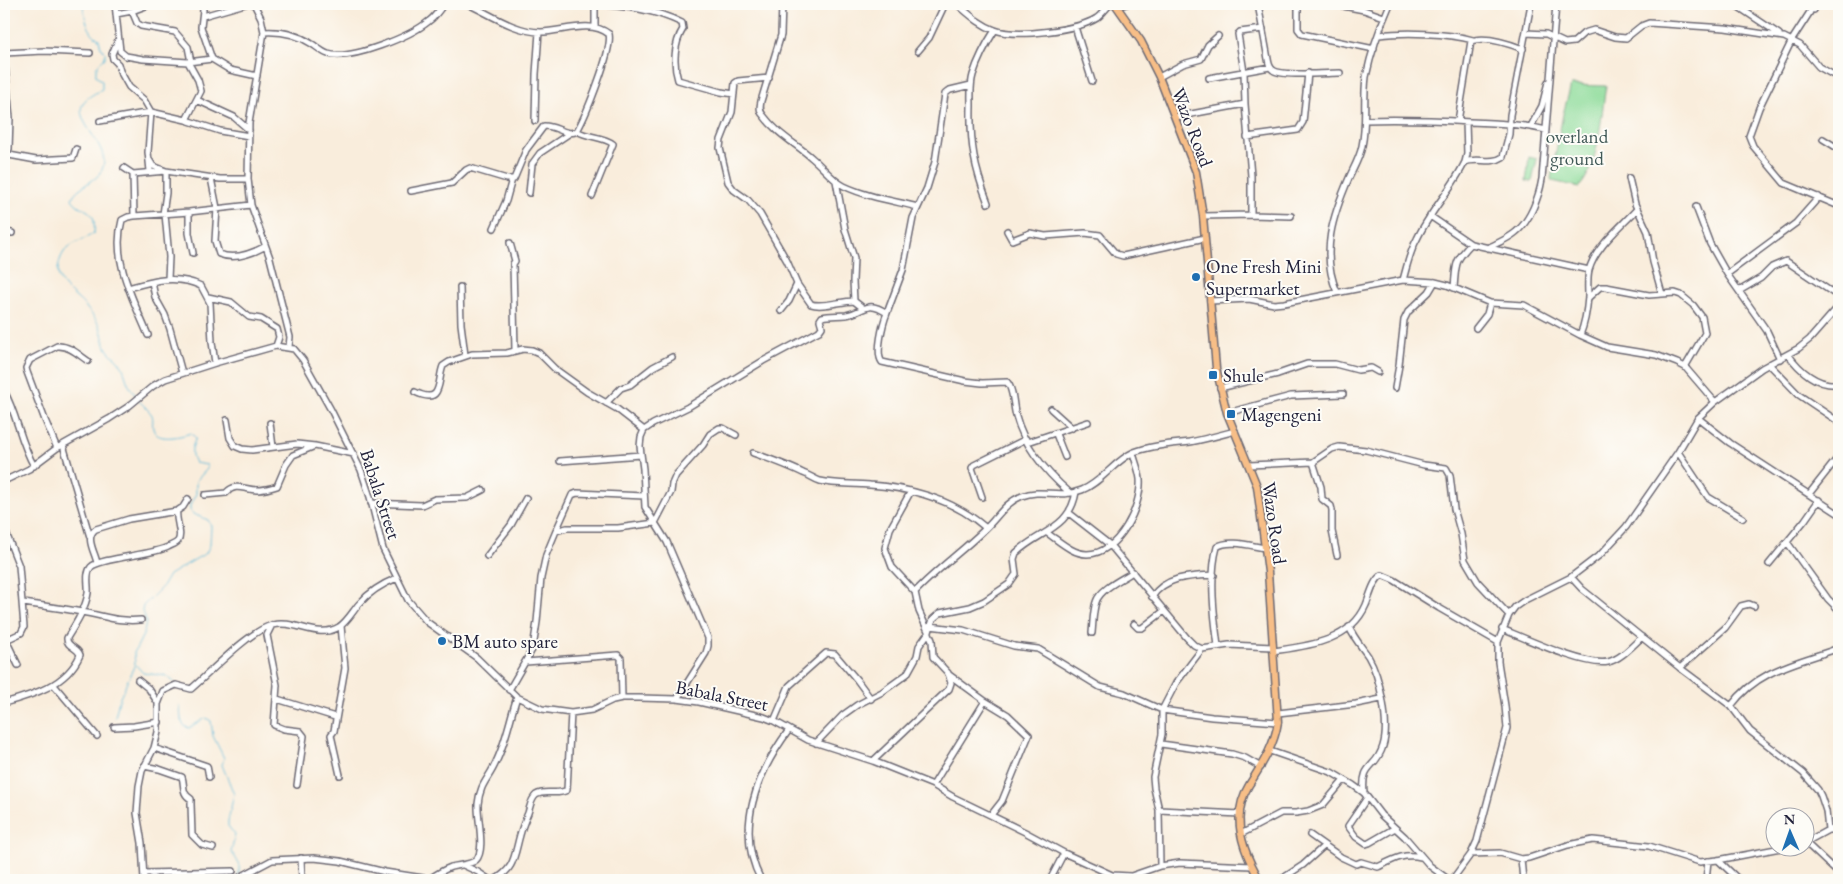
<svg xmlns="http://www.w3.org/2000/svg" width="1843" height="884" viewBox="0 0 1843 884" font-family="'EB Garamond',serif">
	<style>
		.green { fill: #8ddb9a; stroke: #587e6a }
		.lines { fill: none; stroke-linecap: round; stroke-linejoin: round }
		.stream { stroke: #5cb9da; stroke-width: 1 }
		.minor-casing { stroke: #6d6973; stroke-width: 8 }
		.major-casing { stroke: #6d6973; stroke-width: 9 }
		.minor { stroke: #fff; stroke-width: 5 }
		.major { stroke: #f7be87; stroke-width: 6 }
		.poi-dot { fill: #1f6fb2; stroke: #fdfcf7; stroke-width: 2 }
		.labels { text-anchor: middle; stroke-width: 4; stroke-linejoin: round; paint-order: stroke }
		.street-label { font-size: 19px; fill: #22223b; stroke: #fdfcf7 }
		.park-label { font-size: 19px; fill: #425a58; stroke: #fdfcf7 }
		.poi-label { font-size: 19px; fill: #22223b; stroke: #fdfcf7; text-anchor: start }
	</style>
	<rect width="100%" height="100%" fill="#fdfcf7"/>
	<filter id="ink" filterUnits="userSpaceOnUse"><feTurbulence type="fractalNoise" baseFrequency=".02" numOctaves="2"/><feDisplacementMap in="SourceGraphic" scale="10" xChannelSelector="R" yChannelSelector="G"/><feConvolveMatrix kernelMatrix="1 2 1 2 8 2 1 2 1" color-interpolation-filters="sRGB"/></filter>
	<filter id="wash" filterUnits="userSpaceOnUse"><feTurbulence type="fractalNoise" baseFrequency=".0096" numOctaves="4" result="noise"/><feDisplacementMap in="SourceGraphic" scale="20" xChannelSelector="R" yChannelSelector="G"/><feGaussianBlur stdDeviation="1.12" result="paint"/><feColorMatrix in="noise" values="0 0 0 0 0 0 0 0 0 0 0 0 0 0 0 0 0 1.4 0 .05"/><feComposite in="paint" operator="in"/></filter>
	<g filter="url(#wash)">
		<rect width="100%" height="100%" fill="#f9eddc"/>
		<!-- green -->
		<path class="green" d="M1571,85l35,1c-5,28 -7,81 -27,101l-27,-6 -1,-3 12,-64z
			M1529,157l8,2 -5,23 -6,-1z"/>
		<g class="lines">
			<!-- stream -->
			<path class="stream" d="M83,4c1,12 5,29 16,35l2,9 4,4v6c-7,6 -10,9 -9,18l6,5v8c-6,4 -15,8 -19,14 -11,19 30,44 19,67 -6,13 -27,16 -30,29 10,15 25,6 22,34 -17,12 -32,9 -36,36 -1,16 17,26 26,36 5,6 13,15 16,22 3,7 3,15 7,22 3,6 10,8 13,14 4,5 5,12 7,18 2,6 6,11 10,16
				M135,664l8,9 24,3 7,6
				M180,706c1,8 -1,20 9,22l17,-10 5,3 2,15 11,22 -2,7 12,29 -6,27v5l7,9 -4,17c8,9 12,18 4,28
				M115,717l4,-17 16,-36 -1,-11 10,-20 2,-12 -4,-10 1,-5 19,-19 7,-12 37,-22 4,-8 1,-19 -3,-6 -15,-6 -3,-4v-5l6,-11v-13l11,-12v-4l-12,-2c-5,-10 -4,-14 1,-25l-5,-5c-9,3 -32,9 -37,-2 -3,-5 0,-11 -2,-16 -3,-5 -9,-10 -13,-14"/>
		</g>
	</g>
	<g filter="url(#ink)">
		<g class="lines">
			<!-- minor casing -->
			<g class="minor-casing">
				<path id="minor" d="M115,4l5,47 6,5 17,3 45,3 24,-3 18,11 27,6
					M202,4l1,6 -2,17 11,32
					M254,4l7,14 3,14 -15,91 -1,56 3,26 19,53 20,79 -1,10
					M595,4c30,2 59,5 87,19l1,6c-9,14 -10,35 -5,51l43,12 13,2
					M595,4v23
					M782,4l-1,31 -20,66c-1,5 -2,10 2,14 13,18 33,29 49,43 11,9 20,22 32,28 23,11 50,15 74,21
					M957,4c12,10 23,21 38,26 22,8 83,0 102,-12 5,-4 9,-9 13,-14
					M1258,4l10,55c1,5 1,8 5,11 8,7 54,3 67,3
					M1298,4v25l4,5 72,15
					M1333,4l31,6 20,7
					M1734,4l45,30
					M1117,6l9,-2
					M1814,10l2,-6
					M132,11l5,12 4,3 34,6 13,15 3,15
					M1810,12l-18,28 -33,68 -10,28 4,10 31,37 55,23
					M116,14l16,-3 19,-7
					M203,16l42,-12
					M1075,27l17,54
					M264,32c18,-1 33,2 48,12 5,3 10,8 16,10 23,7 83,-18 101,-33 6,-4 10,-11 15,-17
					M1526,33l20,1 19,9 9,-1 10,-9 10,-3 21,7 11,1 15,-12 8,-3 76,5 59,9 16,8 19,22 20,11
					M1379,35c25,-3 69,-2 94,5
					M118,40l-6,14 1,5 5,5 2,7 9,16 15,13 7,12 -3,40 2,19
					M918,51l11,-13 16,-34
					M4,53l40,-2 46,2
					M4,57l6,61 -1,31 -5,3
					M1159,77l24,-13 18,-5 7,-14 10,-9
					M769,78l-31,3 -3,2 -3,29 -11,28 -1,8 8,34 6,8 14,10 12,14 27,47 10,23 14,20c11,4 30,-3 43,-3
					M1209,78l61,-11
					M197,100l37,17 15,13
					M1245,104l6,72v39
					M1175,117l70,-13 -1,-32 -6,-38 2,-2 23,-3
					M186,120l15,-29 -3,-11 -10,-18
					M1365,120c35,-1 70,0 105,2 26,1 51,2 76,8
					M100,121l51,-9 35,8 34,11 29,5
					M535,121l1,-47 3,-42
					M1458,121l13,-80c14,-5 39,3 52,8
					M1531,126l11,-20 6,-24
					M577,131c11,7 26,5 36,13l-21,52
					M1247,137l51,-7 5,-8 5,-49
					M1823,139l16,10
					M7,151l2,4 27,5 37,-2 3,-9
					M150,161l3,5 13,5v22l-3,21
					M1465,162l2,-8 -1,-32
					M124,168l9,6 33,-3 54,8h28
					M133,174l1,42
					M211,178l6,30 -2,33 4,13c15,6 32,0 45,-7
					M1629,178l6,26 13,28 5,30 9,32
					M836,181l9,48 9,29 -1,23 1,20 9,7
					M411,191l41,-8 14,-13 4,-2 37,11h7l12,-29 18,-24c11,-1 23,11 33,5 9,-16 36,-82 32,-97 -19,-15 -47,-2 -68,-2 -26,0 -51,-18 -73,-28
					M529,193l3,-29 8,-11 30,-20
					M988,203c-14,-36 -18,-59 -17,-97 0,-11 -1,-21 2,-31 5,-16 13,-31 22,-45
					M1696,207l14,37 17,30 40,57 13,28
					M189,212v21l4,20
					M165,214l4,43 -1,22
					M1203,216l48,-1 40,1
					M1430,216l41,28 118,26
					M494,228l12,-27 6,-22
					M1007,231l5,9 18,-7 15,3 40,-3 15,2 16,19 7,2 82,-18
					M4,232l8,1
					M510,243l5,18 -2,3 2,86
					M1488,248c9,-5 20,-9 28,-16 14,-11 23,-35 26,-53l14,-175
					M1727,274l69,-51 23,-26
					M1403,280c4,-14 7,-29 14,-41 13,-28 35,-50 48,-77 13,-5 26,3 38,-5l6,-23 1,-19 21,-111
					M152,282l3,15 10,18 5,14 12,44
					M460,287l1,37 4,31
					M128,288c25,-7 48,-14 73,-2l9,17 2,39 3,21
					M1454,288c2,-23 0,-27 17,-44
					M1739,291l22,-13 11,-11 14,-6 53,36
					M1337,292c-17,-39 -4,-77 12,-114 5,-11 11,-21 13,-32 5,-23 1,-46 4,-69 5,-25 14,-50 24,-73
					M208,297l23,5 18,15 12,2 16,10 2,8 -3,9
					M1588,298l12,-11h6l43,8 26,-2 6,2 12,10 9,12 3,16 -20,34
					M1210,301l39,-2 25,5 10,-1 119,-23 32,2 12,3 43,18 34,2 56,30 27,12 49,8 21,8 8,4 30,35
					M781,311l8,-10 8,-17
					M887,313l16,-43 10,-52 14,-30 8,-26 10,-68 5,-4 21,-5
					M1476,328l11,-14 3,-11
					M148,335c-15,-36 -37,-75 -26,-115l6,-3 6,-1 55,-4 62,-7
					M1580,335c5,-12 7,-25 8,-38 0,-9 -1,-18 1,-27 7,-24 32,-43 48,-61
					M1788,354c11,16 30,33 51,30
					M1769,364l30,31 40,27
					M1220,388l58,-14 29,-10h28l23,6 13,-2 7,4
					M1395,388l4,-23 5,-45 4,-8 21,-20 6,-10
					M4,391c13,23 16,51 30,75
					M415,392c29,14 22,-12 28,-26l6,-4 23,-8 35,-1 16,-4 9,1 7,3 16,16 32,23 30,17 27,21
					M606,403l15,-15 9,-3 23,-18 19,-10
					M1051,409l21,19
					M1227,413l64,-17 52,-2
					M1698,418l32,25 109,71
					M227,420l3,18 5,8 7,3 10,1 45,-6 18,2 39,8
					M270,423l3,24
					M1056,434l9,23
					M1028,442l60,-20
					M63,445l27,92
					M57,448l-12,-28 -18,-48 -1,-4 4,-8 27,-14c12,-1 22,9 31,15
					M1678,452l30,45 35,21
					M753,453c17,6 34,12 50,20 6,2 11,6 17,8 17,4 33,2 50,4 42,3 84,15 116,43
					M560,461l81,-6
					M1313,462l8,25 1,12 9,7 1,4v21l5,24
					M1249,465l64,-3 19,-13 7,-2 27,3 58,15 22,3 4,7 4,34 7,25 4,26 13,22 31,33
					M4,481l25,-12 28,-21 52,-29 20,-13 24,-20 12,-7 50,-16 61,-17 18,3 9,11 28,50 30,60 9,27 13,52 25,51 19,22 50,36 40,39 25,12 29,4 21,-3 21,-10 9,-2h17l38,1 22,3 65,15 10,4 34,19 65,21 60,24 20,12 72,35 39,21 48,22 19,1 29,-10 20,-3 72,3
					M1809,494l30,-38
					M205,495l21,-2c10,-11 18,-3 31,-3 6,0 14,-2 20,-4l9,-21 7,-10 22,-9
					M982,497l-10,-29 2,-3 52,-26
					M371,503l51,2 13,-6 32,-1 16,-8
					M1069,513l41,32 77,93 7,7 8,4 27,-4 44,2
					M4,528l15,38 5,61 -3,6 -17,8
					M556,531l16,-36 5,-2 67,3
					M1047,533c11,7 25,21 40,21 32,0 55,-48 53,-75 -1,-9 -5,-18 -7,-26
					M1787,542l41,57 11,11
					M487,556l24,-31 15,-27
					M97,563c-2,-11 -13,-26 -1,-34l33,-10 48,-8 6,-4 5,-8
					M1769,564l36,-44 14,-20
					M1571,577l11,12 98,79 51,38 19,25 53,42 15,17 3,6 5,15 2,19
					M915,592c21,-22 46,-40 68,-61 14,-12 21,-28 39,-35 20,-8 37,3 60,-6 20,-8 32,-29 52,-38 18,-7 38,-8 56,-10 16,-3 30,-7 45,-11
					M1152,597c14,-21 39,-21 62,-22
					M23,603c19,3 39,5 59,9 23,4 34,10 59,8
					M1134,624l4,4h4l22,-17
					M272,625l-5,10 10,50 -3,40 10,4 16,2 4,5 -7,49
					M930,626l33,4 51,16 24,3 62,38 24,6 38,17 50,7 66,5
					M1349,627c5,11 12,19 19,29 12,20 22,68 15,90 -7,24 -22,16 -19,47
					M1502,629c23,9 84,38 106,33 13,-3 24,-16 34,-25
					M1092,633c1,-10 1,-22 4,-31 4,-13 26,-23 37,-30
					M6,640l12,25
					M1218,646c-4,-30 -9,-70 -1,-99 11,-8 35,-1 48,1
					M1273,651c34,-5 77,-9 93,-46 4,-9 7,-25 16,-30l12,5 45,28 59,34
					M526,662l92,-7 3,3 1,40
					M1680,668l45,-40 16,-22 8,-2 5,2
					M138,680l11,9 9,14
					M54,685l43,51
					M509,690l24,-42 4,-26 4,-44 5,-23 10,-24 11,-3h51l37,-5 16,-31 1,-8 4,-9 27,-30 7,-11 9,-6h4l13,7
					M277,699l58,18
					M677,699l29,-46 2,-7v-8l-41,-96 -22,-35 -2,-38 -3,-23 1,-9 3,-7 9,-6 35,-17 75,-46 56,-30 3,-4 -2,-7 2,-3c8,-2 16,-1 24,-2 19,-3 20,-16 41,-2 -4,10 -12,41 -5,49l83,19 17,2 25,-1c7,8 6,24 9,34 8,30 31,57 54,77
					M985,701l23,14 21,20 -27,66 -11,14
					M4,703c29,-8 63,-18 76,-48 -2,-8 -14,-8 -13,-17 8,-13 19,-30 21,-45 1,-8 -3,-19 3,-26 9,-9 61,-12 77,-20 3,-2 8,-3 10,-6 5,-7 -3,-21 -1,-30
					M1731,706c27,-37 67,-43 108,-58
					M1278,713l78,-9 25,-5
					M774,721l15,-35 37,-33 9,1 22,26 14,19
					M114,727l20,-1 25,-4
					M816,743l27,-28 14,-10 25,-13 25,-18 10,-18 2,-10 10,-14 4,-13 7,-6 30,-6 14,-6 25,-17 7,-10 -2,-15 2,-6c23,-22 54,-24 60,-61
					M1161,744l71,10 13,4 16,9
					M154,748l53,18 2,11
					M1270,751l61,21 22,13 11,8 17,22 24,22 25,29 19,14
					M873,761l76,-72 2,-6 -3,-10 -15,-16 -1,-17 -13,-29 -4,-19 -23,-25 -7,-19 5,-19 21,-38
					M144,766l15,3 23,8c3,9 -1,16 9,22v5l1,31 10,10 11,3
					M340,775l-9,-40 3,-4 11,-63 -4,-42
					M933,785l52,-84 -37,-27
					M1367,798l-19,28 8,11 10,7 3,-1 26,-15
					M1159,810l81,4
					M1241,834l40,-21h15l12,-2 15,-6 21,-25
					M1310,835l31,22 15,7 5,-2 17,5c16,-8 26,-14 43,-10
					M1806,842l22,-12h11
					M1806,843l33,31
					M1471,854l29,-1 21,6 8,-1 39,-13 25,-5 56,6 51,16 18,-2 73,-14
					M301,858l1,22
					M1521,859l2,21
					M1718,860l21,20
					M463,865l15,7 12,8
					M1160,866l-1,-56 -5,-22 -1,-11 9,-43v-24l14,-27 26,-34
					M145,873l88,-2
					M152,873l2,7
					M240,877l32,-17 42,-2 26,3 45,11 44,7
					M144,880l-2,-37 -5,-30 2,-27 3,-15 12,-23 4,-16v-28l5,-13 13,-6 15,4c19,-16 58,-58 81,-64 23,-6 45,15 67,2 8,-5 14,-16 20,-23 11,-13 23,-20 38,-26
					M428,880c7,-5 15,-10 23,-13 7,-2 20,-2 25,-7 10,-10 1,-42 2,-56 2,-21 11,-25 18,-42 10,-20 14,-44 21,-65
					M494,880c21,-11 20,-24 26,-45 2,-8 5,-15 8,-22 2,-6 3,-14 8,-18 9,-6 21,1 31,-5l4,-77
					M761,880c-27,-51 -4,-107 28,-150
					M1050,880l14,-27
					M1280,880l23,-15 21,-19
					M1452,880l19,-26 6,-13 30,-113 -2,-22 -7,-44v-20l11,-27 6,-8 10,-7 46,-23 30,-23 25,-27 52,-75 20,-34 17,-16 47,-34 37,-20 11,-9 29,-33
					M1706,880l2,-19"/>
			</g>
			<!-- major casing -->
			<g class="major-casing">
				<path id="major" d="M1115,4l26,37 18,36 37,95 7,44 13,152 11,45 30,73 11,86 10,150c-4,25 -16,42 -29,63 -19,31 -6,67 11,95"/>
			</g>
			<!-- minor -->
			<use href="#minor" class="minor"/>
			<!-- major -->
			<use href="#major" class="major"/>
		</g>
	</g>
	<!-- markers -->
	<g class="poi-dot">
		<circle cx="1196" cy="277" r="5"/>
		<rect x="1208" y="370" width="10" height="10" rx="2.5"/>
		<rect x="1226" y="409" width="10" height="10" rx="2.5"/>
		<circle cx="442" cy="641" r="5"/>
	</g>
	<g class="labels">
		<!-- street labels -->
		<g class="street-label">
			<text transform="translate(1193 127) rotate(69)" y="7">Wazo Road</text>
			<text transform="translate(381 494) rotate(72)" y="7">Babala Street</text>
			<text transform="translate(1275 523) rotate(82)" y="7">Wazo Road</text>
			<text transform="translate(722 695) rotate(11)" y="7">Babala Street</text>
		</g>
		<!-- park labels -->
		<g class="park-label">
			<text x="1577" y="143">overland<tspan x="1577" dy="22">ground</tspan></text>
		</g>
		<!-- poi labels -->
		<g class="poi-label">
			<text x="1206" y="273">One Fresh Mini<tspan x="1206" dy="22">Supermarket</tspan></text>
			<text x="1223" y="382">Shule</text>
			<text x="1241" y="421">Magengeni</text>
			<text x="452" y="648">BM auto spare</text>
		</g>
	</g>
	<!-- margin -->
	<rect width="1843" height="884" fill="none" stroke="#fdfcf7" stroke-width="20"/>
	<!-- north arrow -->
	<g transform="translate(1790 832) rotate(358)"><circle r="24" fill="#fdfcf7" stroke="#a5a5ac"/>
	<path d="M0-4L9 19L0 12L-9 19Z" fill="#1f6fb2"/>
	<text y="-8" font-size="14" font-weight="bold" text-anchor="middle" fill="#22223b">N</text>
	</g>
</svg>
